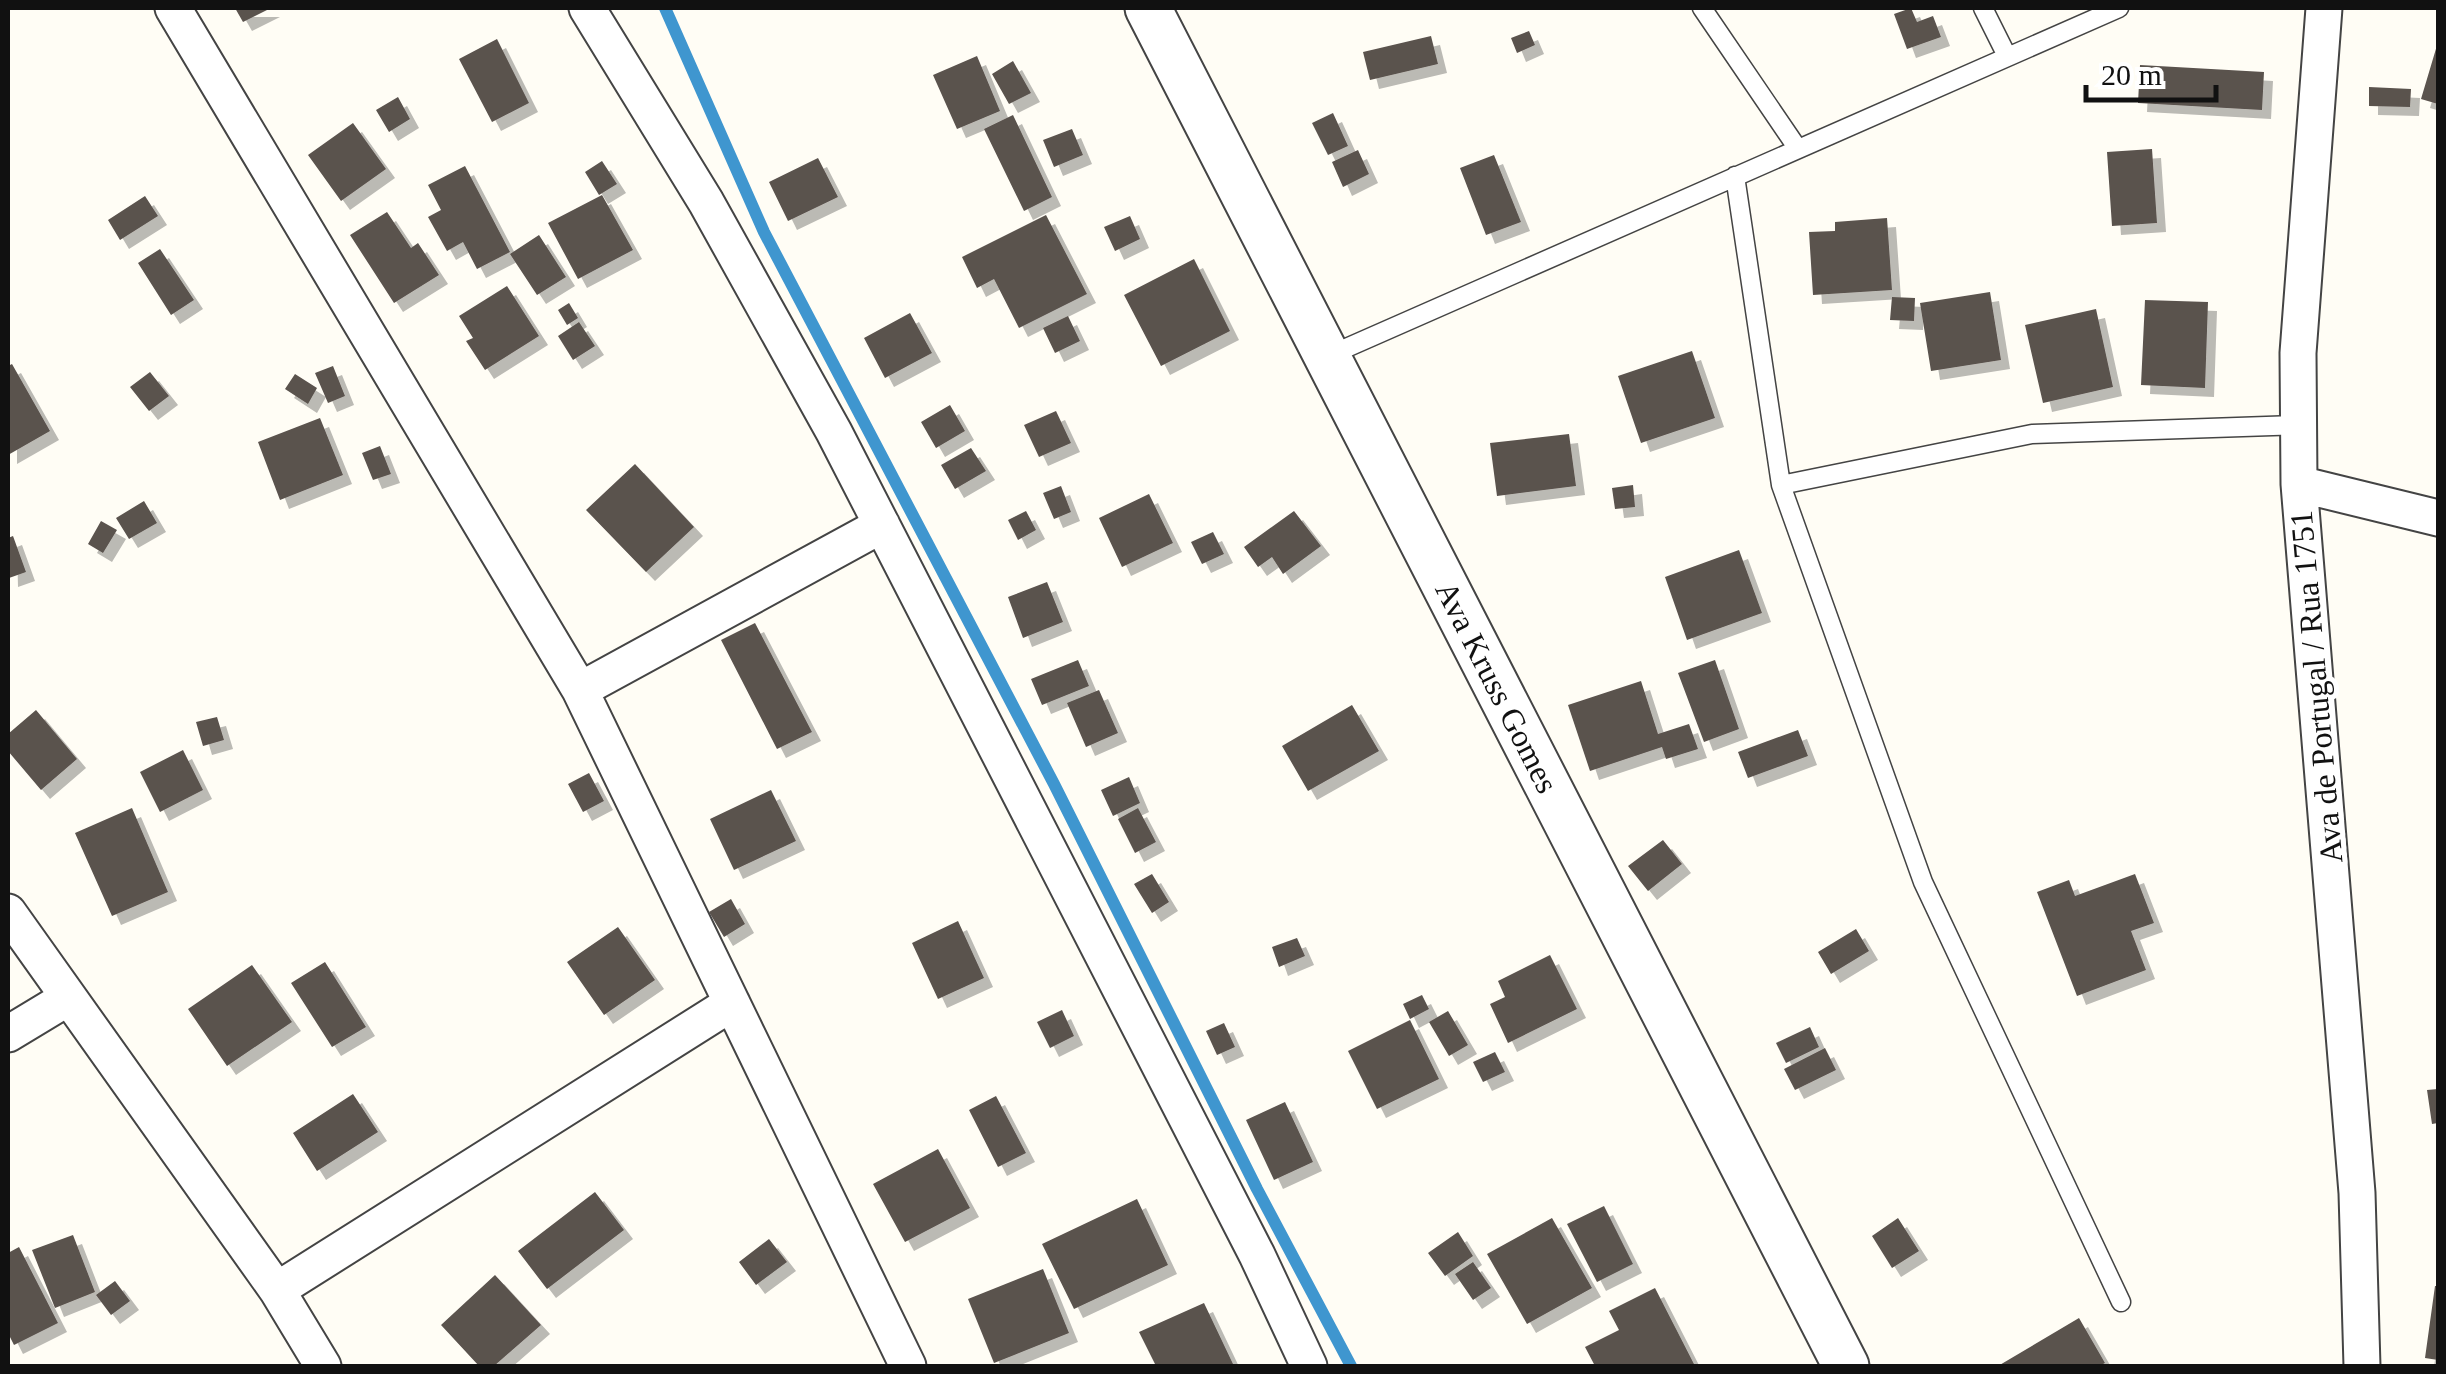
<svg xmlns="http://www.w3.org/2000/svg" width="2446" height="1374" viewBox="0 0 2446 1374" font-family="Georgia,serif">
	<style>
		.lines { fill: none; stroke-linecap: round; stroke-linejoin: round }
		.stream { stroke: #3f96cf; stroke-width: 12 }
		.building { fill: #5a524d; filter: url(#shadow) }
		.service-casing { stroke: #444; stroke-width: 21 }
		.minor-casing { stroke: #444; stroke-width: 39 }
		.tertiary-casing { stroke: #444; stroke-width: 49 }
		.service { stroke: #fff; stroke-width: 18 }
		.minor { stroke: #fff; stroke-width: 35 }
		.tertiary { stroke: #fff; stroke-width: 45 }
		.labels { text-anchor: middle; stroke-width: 10; stroke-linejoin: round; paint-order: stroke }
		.street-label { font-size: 32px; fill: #111; stroke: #fff }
	</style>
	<defs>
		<filter id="shadow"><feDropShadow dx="9" dy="9" stdDeviation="0" flood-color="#0004"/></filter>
	</defs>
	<rect width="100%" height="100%" fill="#fffdf5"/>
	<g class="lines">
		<!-- stream -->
		<path class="stream" d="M665,8l99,224 290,552 203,405 94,177"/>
	</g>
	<!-- building -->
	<path class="building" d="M235,8h36l-28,14z
		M1911,8l6,14 16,-6 8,21 -34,12 -13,-35z
		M1529,31l6,14 -18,8 -6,-15z
		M1431,36l7,28 -68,16 -7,-28z
		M497,39l32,64 -37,19 -33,-63z
		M2438,42v62l-17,-5z
		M977,56l23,55 -43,18 -24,-54z
		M1013,61l18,32 -22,11 -17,-30z
		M2140,65l124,7 -2,38 -124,-7z
		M2369,87l42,2 -1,18 -41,-1z
		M398,97l12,22 -21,13 -13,-22z
		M1333,113l15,33 -20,9 -16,-32z
		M1013,115l39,82 -28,14 -40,-82z
		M353,123l33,46 -45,32 -33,-46z
		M1072,129l11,26 -29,12 -11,-27z
		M2152,149l5,74 -45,3 -5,-74z
		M1358,150l11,24 -26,13 -11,-25z
		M1494,155l27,67 -35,13 -26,-67z
		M818,158l20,39 -50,24 -19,-39z
		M602,161l15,23 -18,11 -14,-23z
		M465,166l45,86 -33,17 -14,-27 -16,9 -19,-34 13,-7 -13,-25z
		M602,195l31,55 -55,29 -30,-56z
		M145,196l13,20 -38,24 -12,-20z
		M387,212l24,36 7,-5 21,32 -45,28 -44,-68z
		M1046,215l41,79 -68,34 -25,-49 -17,9 -15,-31z
		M1130,216l10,23 -25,12 -11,-24z
		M1887,218l5,72 -79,5 -4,-63 26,-1v-9z
		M539,235l27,42 -29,18 -27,-41z
		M160,249l34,51 -23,15 -33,-52z
		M1194,259l36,72 -69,35 -37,-71z
		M507,286l32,50 -54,34 -19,-29 7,-3 -14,-22z
		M1990,292l11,68 -70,11 -11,-68z
		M1892,297l23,1 -1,23 -24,-1z
		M2145,300l63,2 -3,86 -64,-3z
		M569,303l9,15 -11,7 -9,-15z
		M2096,309l17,78 -70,16 -18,-78z
		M910,313l22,40 -47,25 -21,-40z
		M1068,316l12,25 -25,12 -12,-25z
		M579,322l16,24 -22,14 -15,-24z
		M1692,351l23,67 -74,25 -23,-67z
		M12,364l38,67 -42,24v-89z
		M333,366l12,30 -17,7 -13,-30z
		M150,372l19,24 -20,15 -19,-24z
		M295,374l22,14 -9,16 -23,-15z
		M950,405l15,26 -29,17 -15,-26z
		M1056,411l15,32 -32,14 -15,-32z
		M320,418l23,57 -63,25 -22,-58z
		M1569,434l7,52 -79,10 -7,-53z
		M380,446l11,28 -18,6 -11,-27z
		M971,448l15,23 -31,18 -14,-24z
		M635,464l59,63 -48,45 -60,-62z
		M1633,485l2,22 -20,2 -3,-21z
		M1061,486l10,26 -17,7 -11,-26z
		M1149,494l24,49 -51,24 -23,-49z
		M144,501l13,22 -28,16 -13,-21z
		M1026,511l10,19 -18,10 -10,-20z
		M1294,511l27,35 -38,28 -11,-17 -14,10 -14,-20z
		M101,521l16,9 -14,23 -15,-9z
		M1213,532l11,22 -22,10 -11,-22z
		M13,536l13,36 -17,6 -1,-40z
		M1739,550l23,63 -75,27 -22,-63z
		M1047,582l16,40 -40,16 -15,-41z
		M755,623l57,109 -35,17 -56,-109z
		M1078,660l11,26 -47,19 -11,-26z
		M1715,660l24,69 -35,13 -26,-69z
		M1641,681l17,53 31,-10 9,25 -32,10 -4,-12 -72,24 -22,-66z
		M1099,690l19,43 -32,14 -19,-44z
		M1352,705l27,46 -71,40 -26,-45z
		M36,710l41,49 -36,31 -33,-39v-17z
		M217,717l7,23 -21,6 -7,-24z
		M1798,730l10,26 -60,22 -10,-26z
		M183,750l20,40 -43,22 -20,-40z
		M589,773l15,28 -21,11 -15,-28z
		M1129,777l11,26 -27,13 -12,-26z
		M771,790l25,51 -62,29 -24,-51z
		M132,808l36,84 -56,24 -37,-83z
		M1138,808l18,34 -21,11 -17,-34z
		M1663,840l19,24 -34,27 -20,-25z
		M1152,874l17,28 -17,11 -18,-29z
		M2135,874l19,49 -23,8 15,39 -69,26 -40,-104 32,-12 6,16z
		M731,899l14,25 -21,13 -15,-25z
		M958,921l26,57 -46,21 -26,-56z
		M618,927l37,53 -51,35 -37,-53z
		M1856,929l13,22 -38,23 -13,-22z
		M1297,938l8,18 -26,11 -7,-20z
		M1550,955l27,54 -69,34 -18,-39 15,-7 -7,-16z
		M325,962l41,65 -34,20 -41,-64z
		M252,965l40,57 -65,44 -39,-57z
		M1422,995l7,14 -19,10 -7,-15z
		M1062,1010l12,26 -24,12 -13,-26z
		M1448,1011l20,34 -19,11 -20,-34z
		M1410,1020l29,59 -62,30 -29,-58z
		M1224,1023l11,24 -18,8 -11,-24z
		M1810,1027l9,20 -33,16 -10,-20z
		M1825,1048l11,22 -41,20 -11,-21z
		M1495,1052l10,20 -22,10 -10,-20z
		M2438,1089v34l-6,1 -5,-34z
		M353,1094l25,38 -61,39 -24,-38z
		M996,1096l30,57 -28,14 -29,-57z
		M1285,1102l28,60 -39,18 -28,-60z
		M938,1149l32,59 -65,34 -32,-58z
		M595,1192l29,38 -77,59 -29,-38z
		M1137,1199l31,66 -94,44 -32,-65z
		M1604,1206l29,58 -36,18 -30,-58z
		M1552,1218l40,70 -65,36 -40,-70z
		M1898,1218l21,33 -27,17 -20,-32z
		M1458,1232l15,24 -28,20 -17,-23z
		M73,1235l22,57 -40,16 -23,-58z
		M769,1239l18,23 -31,23 -17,-23z
		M19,1247l39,76 -44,22 -6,-12v-80z
		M1473,1262l18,26 -18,12 -18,-26z
		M1043,1269l26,64 -75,30 -26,-64z
		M495,1275l46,50 -47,41h-15l-38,-41z
		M115,1281l15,20 -19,14 -15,-20z
		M2435,1286h3v74l-13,-2z
		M1655,1288l40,78h-100l-10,-19 34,-17 -10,-19z
		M1204,1303l29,61 -6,2h-71l-17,-34z
		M2079,1318l26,45 -6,3h-101z"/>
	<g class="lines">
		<!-- service casing -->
		<g class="service-casing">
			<path id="service" d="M1702,8l96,141
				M1983,8l24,48
				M1735,176l46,309 142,397 198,420
				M1328,356l791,-348
				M1781,485l251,-51 267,-9"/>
		</g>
		<!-- minor casing -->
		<g class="minor-casing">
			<path id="minor" d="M173,8l407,682 328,676
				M587,8l119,194 128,230 423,823 52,111
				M2324,8l-26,345 1,131 58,709 5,173
				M2299,484l139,34
				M580,690l302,-165
				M8,912l269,378 46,76
				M8,1034l58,-35
				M277,1290l455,-287"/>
		</g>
		<!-- tertiary casing -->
		<g class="tertiary-casing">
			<path id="tertiary" d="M1148,8l698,1358"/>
		</g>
		<!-- service -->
		<use href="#service" class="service"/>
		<!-- minor -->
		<use href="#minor" class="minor"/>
		<!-- tertiary -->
		<use href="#tertiary" class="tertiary"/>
	</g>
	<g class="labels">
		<!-- street labels -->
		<g class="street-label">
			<text transform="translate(1497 687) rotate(63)" y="11">Ava Kruss Gomes</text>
			<text transform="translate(2316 687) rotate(-95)" y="11">Ava de Portugal / Rua 1751</text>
		</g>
	</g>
	<!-- border -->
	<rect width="2446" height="1374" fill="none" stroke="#111111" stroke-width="20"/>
	<!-- scale -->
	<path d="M2086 85v15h130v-15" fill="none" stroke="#111111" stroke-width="5"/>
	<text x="2101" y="85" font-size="30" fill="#111111" stroke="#ffffff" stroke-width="8" paint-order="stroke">20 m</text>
</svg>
